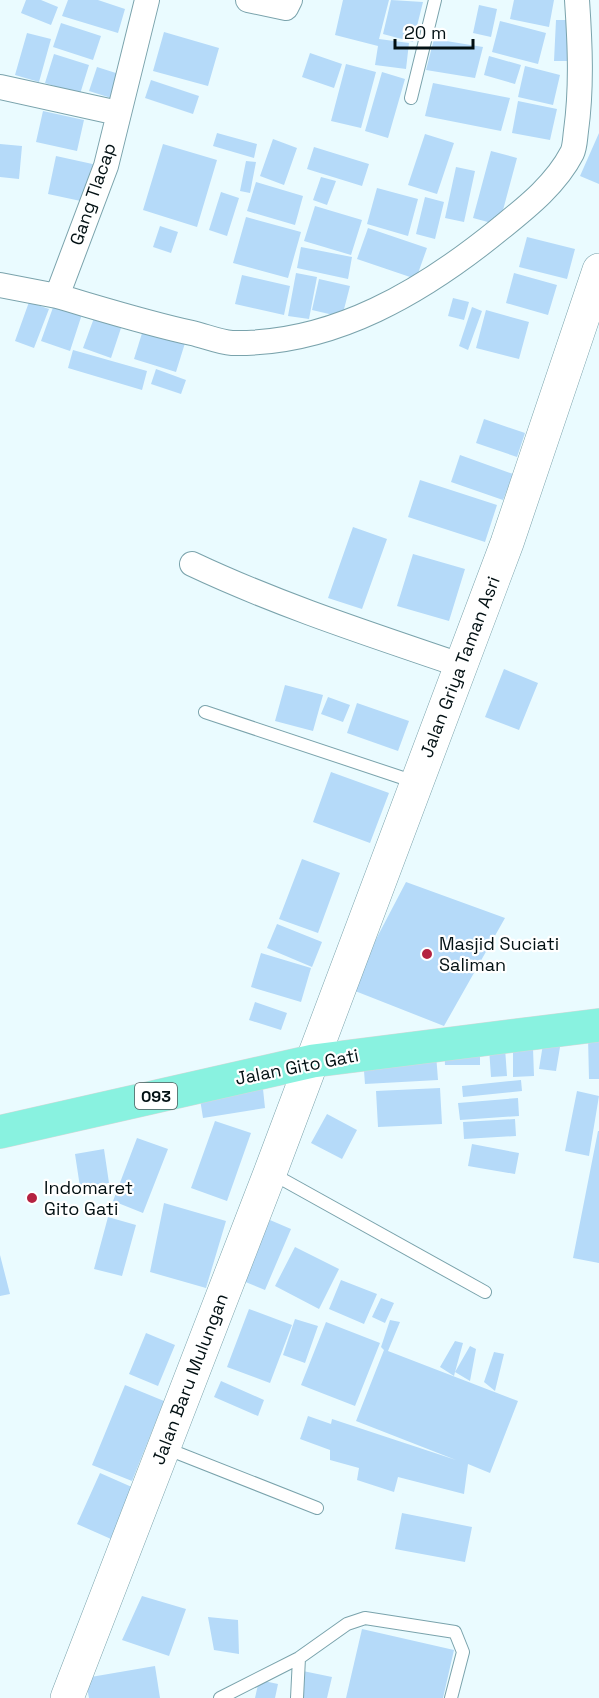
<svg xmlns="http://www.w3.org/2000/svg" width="599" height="1698" viewBox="0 0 599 1698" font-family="'Space Grotesk',sans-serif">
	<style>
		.building { fill: #b5daf9 }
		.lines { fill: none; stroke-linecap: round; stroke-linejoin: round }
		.lane-casing { stroke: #7aa3ac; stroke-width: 14 }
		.street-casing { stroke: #7aa3ac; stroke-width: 26 }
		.secondary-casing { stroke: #7aa3ac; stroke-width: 34 }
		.primary-casing { stroke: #d7d9d9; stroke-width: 34 }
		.lane { stroke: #fff; stroke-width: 12 }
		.street { stroke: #fff; stroke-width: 24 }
		.secondary { stroke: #fff; stroke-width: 33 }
		.primary { stroke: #89f2e0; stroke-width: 33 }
		.poi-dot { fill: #b42241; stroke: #fff; stroke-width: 2 }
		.labels { text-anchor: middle; stroke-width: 4.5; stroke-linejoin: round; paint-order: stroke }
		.shield { fill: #fff; stroke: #4e585a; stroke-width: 1.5 }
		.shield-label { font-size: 16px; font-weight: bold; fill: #021013 }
		.street-label { font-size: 18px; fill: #021013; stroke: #fff }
		.poi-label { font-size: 18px; fill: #021013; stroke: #fff; text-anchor: start }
	</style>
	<rect width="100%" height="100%" fill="#eafbff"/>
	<!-- building -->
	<path class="building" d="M26,0h15l17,7 -7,18 -30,-12z
		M68,0h30l27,9 -7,24 -56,-17z
		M343,0h46l-10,39 30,4 -3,26 -31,-4 3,-19 -43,-11z
		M391,0l32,2 -10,40 -30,-8z
		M514,0h40l-5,27 -39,-8z
		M479,5l18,4 -6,28 -18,-4z
		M556,20h13l-2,41h-13z
		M500,21l46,12 -8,31 -46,-12z
		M61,23l40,13 -8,24 -40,-13z
		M164,32l55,16 -11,38 -55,-15z
		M27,33l24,6 -12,43 -24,-7z
		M434,39l49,8 -8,31 -49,-8z
		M310,53l32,11 -8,24 -32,-11z
		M54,54l35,11 -9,29 -35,-11z
		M489,56l32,9 -6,19 -31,-9z
		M346,64l30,8 -15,56 -30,-7z
		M525,66l35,9 -7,30 -35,-8z
		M97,67l22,7 -8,24 -22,-7z
		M382,72l23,7 -17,59 -23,-7z
		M151,80l48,16 -6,18 -48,-16z
		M433,83l77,15 -9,33 -76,-15z
		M518,101l39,8 -7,31 -38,-7z
		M43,111l41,9 -7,31 -41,-9z
		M217,133l40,11 -3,14 -41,-12z
		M599,133v51l-19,-8z
		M425,134l29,9 -17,51 -29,-9z
		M273,139l24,9 -13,37 -24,-9z
		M0,144l22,2 -3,33 -19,-2z
		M163,144l54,16 -20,67 -54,-17z
		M314,147l55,17 -7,22 -55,-17z
		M491,151l26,7 -18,67 -26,-7z
		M56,156l41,9 -7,38 -42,-9z
		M246,161l10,1 -6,31 -10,-2z
		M456,167l19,4 -11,51 -19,-4z
		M321,177l15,4 -9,24 -14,-5z
		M256,182l47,14 -8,29 -48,-14z
		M377,188l41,11 -10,37 -41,-12z
		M221,192l18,6 -12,38 -18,-6z
		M425,197l19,5 -9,37 -19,-5z
		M315,206l47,14 -11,35 -47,-14z
		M246,217l55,15 -13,46 -55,-15z
		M160,226l18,6 -7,21 -18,-6z
		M368,228l59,20 -11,31 -59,-20z
		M527,237l48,12 -8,30 -48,-12z
		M301,247l51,10 -4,22 -51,-11z
		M296,273l21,4 -8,42 -21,-3z
		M514,273l43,12 -9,30 -42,-12z
		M242,275l48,11 -6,29 -49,-11z
		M319,279l31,7 -8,31 -30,-7z
		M453,298l16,4 -5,18 -16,-4z
		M56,299l28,9 -14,43 -29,-10z
		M29,302l20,7 -15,39 -19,-7z
		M472,307l10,4 -14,39 -9,-4z
		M486,310l43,12 -10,37 -43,-11z
		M94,318l27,10 -10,30 -28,-10z
		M143,330l42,13 -9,29 -42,-13z
		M73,350l74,21 -5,19 -74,-22z
		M156,369l30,11 -5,14 -30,-10z
		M484,419l41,14 -8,24 -41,-14z
		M460,455l53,19 -10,26 -52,-18z
		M420,480l77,25 -12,37 -77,-25z
		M353,527l34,12 -25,70 -34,-11z
		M413,554l52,15 -16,52 -52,-15z
		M504,669l34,14 -19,47 -34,-13z
		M285,685l38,10 -10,36 -38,-10z
		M328,697l22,8 -7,17 -22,-8z
		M357,703l52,18 -11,30 -51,-18z
		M331,772l58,21 -19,50 -57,-21z
		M302,859l38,14 -22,60 -39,-14z
		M406,882l99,36 -61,108 -94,-37z
		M277,924l45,18 -10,25 -45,-19z
		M261,953l50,15 -10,34 -50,-15z
		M255,1002l32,11 -6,17 -32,-10z
		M588,1037h11v42h-10z
		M544,1038l17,3 -5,30 -17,-2z
		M480,1046v19h-35l-1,-18z
		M489,1048h16l2,28 -16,1z
		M513,1048h20l1,28 -21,1z
		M436,1054l2,26 -73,4 -2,-26z
		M521,1080l1,11 -59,6 -1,-11z
		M440,1088l2,36 -64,3 -2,-36z
		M263,1089l2,19 -62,10 -3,-19z
		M577,1091l22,5 -10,60 -24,-5z
		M518,1098l1,18 -59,4 -2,-17z
		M327,1114l30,16 -15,29 -31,-16z
		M515,1119l1,17 -52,3 -1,-17z
		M215,1121l36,12 -24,68 -36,-13z
		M598,1131h1v132l-26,-5z
		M137,1138l31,11 -25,64 -30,-12z
		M472,1144l47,9 -4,21 -47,-8z
		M104,1149l5,34 -29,4 -5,-33z
		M164,1203l62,18 -20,67 -56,-16z
		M108,1217l28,8 -14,51 -28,-7z
		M270,1220l21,9 -26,61 -22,-9z
		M295,1247l44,22 -20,40 -44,-23z
		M0,1255l10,39 -10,2z
		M341,1280l36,14 -13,30 -35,-15z
		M381,1298l13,5 -9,20 -13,-6z
		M249,1309l43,16 -22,58 -43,-16z
		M295,1319l23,7 -13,37 -22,-8z
		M390,1320l10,2 -12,29 130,50 -28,72 -22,-9 -4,30 -66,-17 -4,15 -37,-12 2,-12 -29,-8v-10l-30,-11 8,-23 23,8 1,-5 124,41 -100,-39 28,-71 -3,-3z
		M326,1322l54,21 -25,63 -54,-21z
		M146,1333l29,12 -17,41 -29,-12z
		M455,1341l8,2 -8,29 15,-26 6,3 -6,32 -15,-9 -1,4 -14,-9z
		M494,1352l10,2 -9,37 -11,-9z
		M221,1381l43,19 -6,16 -44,-19z
		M125,1385l39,16 -32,80 -40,-16z
		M100,1473l34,15 -23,51 -34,-15z
		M402,1513l70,14 -7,35 -70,-13z
		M142,1596l44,13 -17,47 -47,-16z
		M208,1617l30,3 1,34 -25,-4z
		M362,1629l92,21 -11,48h-97z
		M155,1666l5,32h-71l-4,-20z
		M303,1671l29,6 -5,21h-30z
		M259,1680l19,4 -3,14h-20z"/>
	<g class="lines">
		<!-- lane casing -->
		<g class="lane-casing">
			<path id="lane" d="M411,98l24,-98
				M205,712l210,70
				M271,1173l214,119
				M165,1448l152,60
				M220,1698l79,-40 48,-34 18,-6 90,14 8,20 -12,46
				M297,1698l2,-40"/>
		</g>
		<!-- street casing -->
		<g class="street-casing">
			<path id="street" d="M248,0l38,8 4,-8
				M0,87l118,26
				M0,285l57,11 49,-130 41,-166
				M57,296c45,13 89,27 135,37 13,3 27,9 40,10 102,2 192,-52 269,-115 26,-21 55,-44 71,-75 3,-6 3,-15 4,-22 6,-44 4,-87 1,-131
				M192,564c87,41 177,70 268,101"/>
		</g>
		<!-- secondary casing -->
		<g class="secondary-casing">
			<path id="secondary" d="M67,1698l203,-525 237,-630 92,-273"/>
		</g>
		<!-- primary casing -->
		<g class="primary-casing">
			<path id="primary" d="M0,1132l313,-71 286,-36"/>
		</g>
		<!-- lane -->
		<use href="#lane" class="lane"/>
		<!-- street -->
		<use href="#street" class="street"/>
		<!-- secondary -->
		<use href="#secondary" class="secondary"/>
		<!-- primary -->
		<use href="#primary" class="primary"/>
	</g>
	<!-- markers -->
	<g class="poi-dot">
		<circle cx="427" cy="954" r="6"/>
		<circle cx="32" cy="1198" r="6"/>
	</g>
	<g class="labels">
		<!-- shield labels -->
		<rect class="shield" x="135" y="1083" width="42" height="26" rx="4.5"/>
		<g class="shield-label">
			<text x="156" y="1102">093</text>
		</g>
		<!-- street labels -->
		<g class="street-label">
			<text transform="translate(93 194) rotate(-71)" y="6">Gang Tlacap</text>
			<text transform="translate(460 667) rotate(-69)" y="6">Jalan Griya Taman Asri</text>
			<text transform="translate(297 1067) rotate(-11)" y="6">Jalan Gito Gati</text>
			<text transform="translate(190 1379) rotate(-69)" y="6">Jalan Baru Mulungan</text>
		</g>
		<!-- poi labels -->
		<g class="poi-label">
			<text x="439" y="950">Masjid Suciati<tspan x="439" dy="21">Saliman</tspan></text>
			<text x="44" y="1194">Indomaret<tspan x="44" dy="21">Gito Gati</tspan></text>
		</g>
	</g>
	<!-- scale -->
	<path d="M395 39v9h78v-9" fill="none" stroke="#021013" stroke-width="3"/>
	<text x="404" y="39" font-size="18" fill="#021013" stroke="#ffffff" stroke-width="4.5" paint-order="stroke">20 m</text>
</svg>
